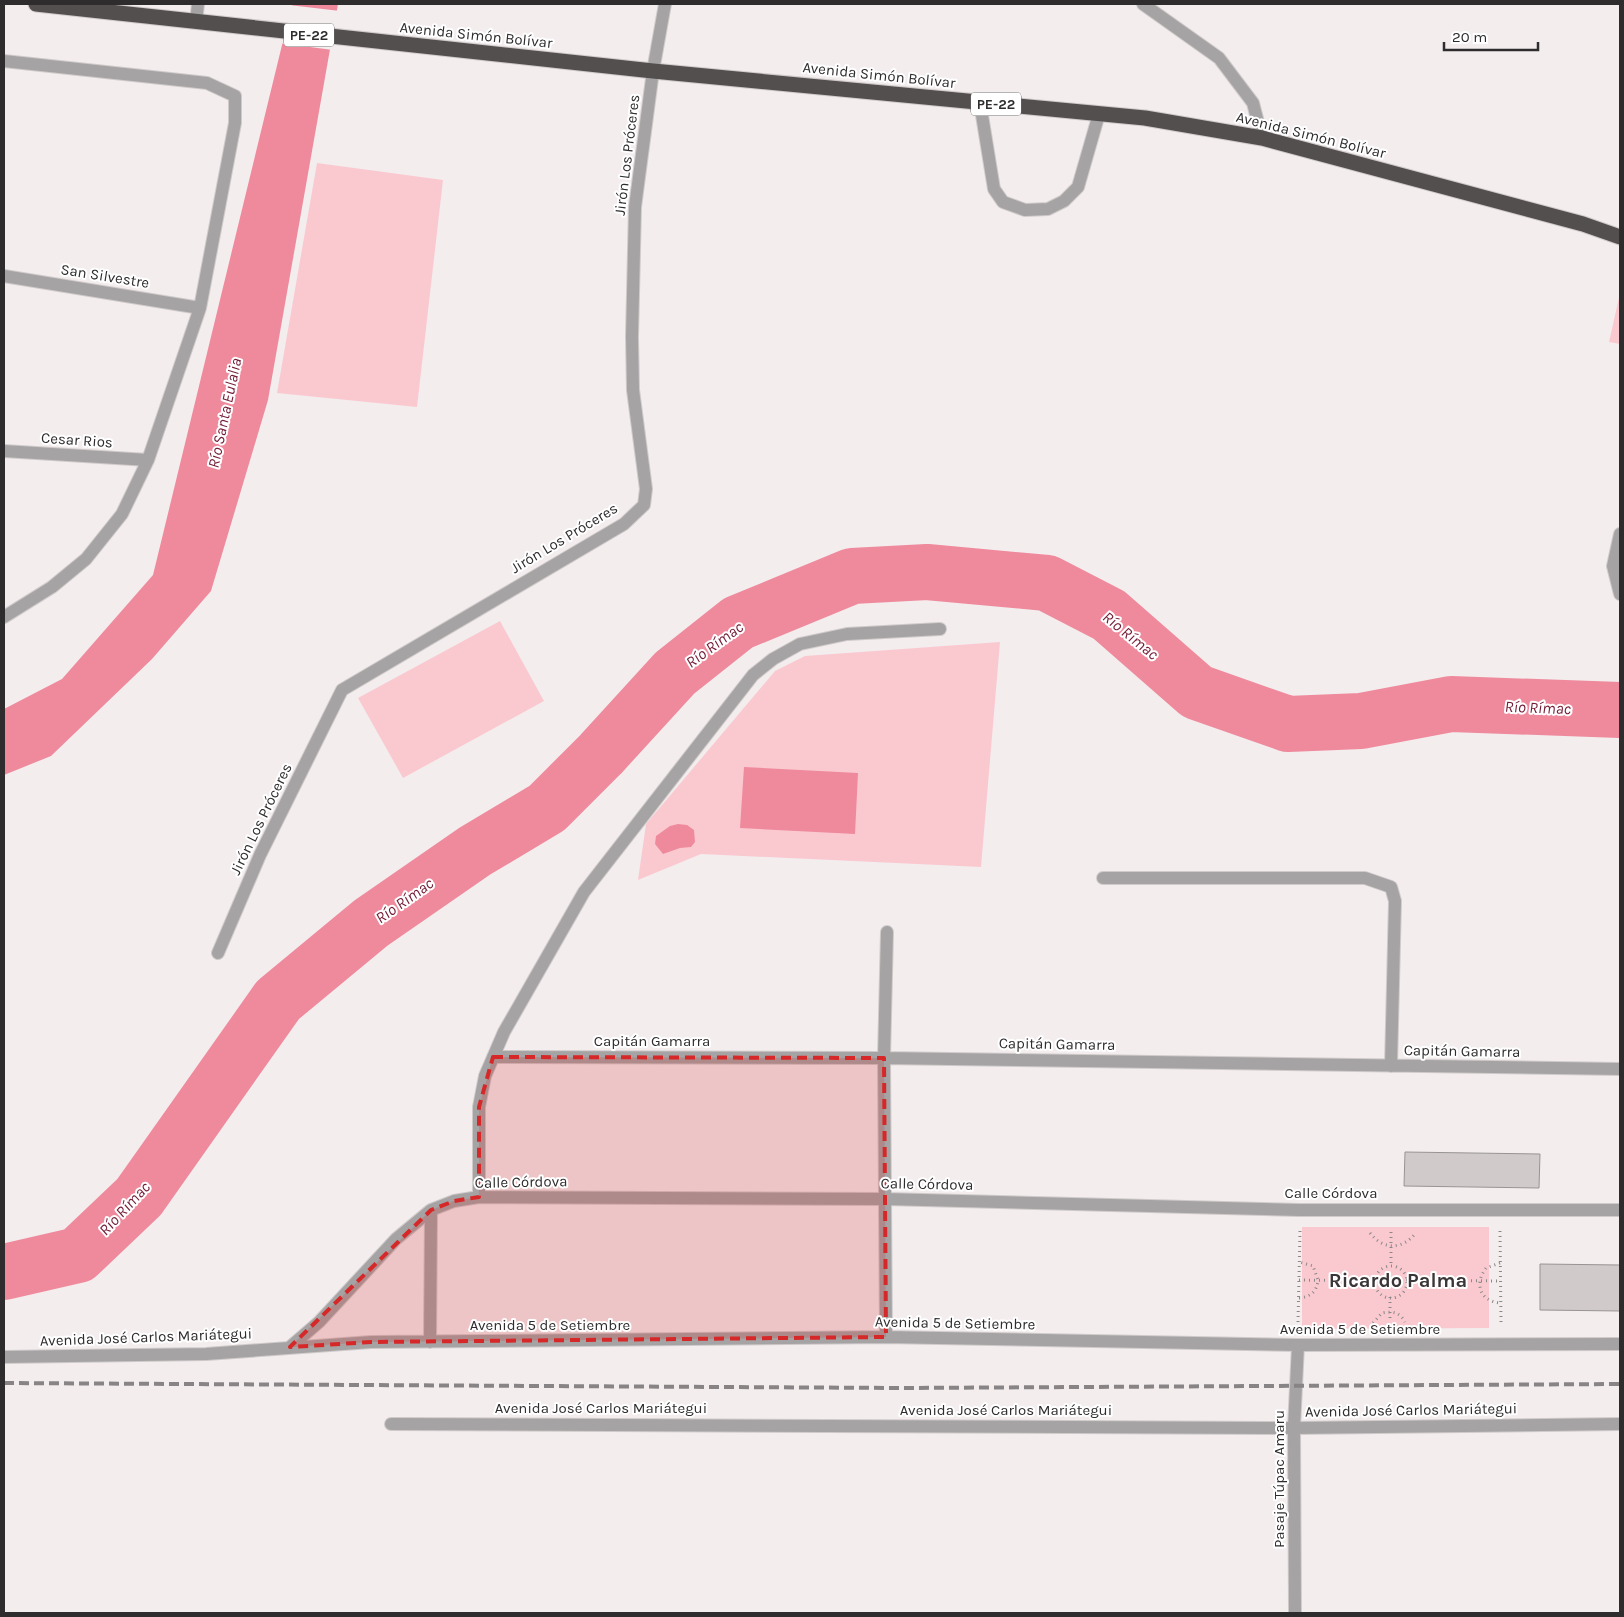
<svg xmlns="http://www.w3.org/2000/svg" width="1624" height="1617" viewBox="0 0 1624 1617" font-family="Karla,sans-serif">
	<style>
		.green { fill: #fac9d0 }
		.water { fill: #ef8a9d }
		.pier { fill: #f3edee }
		.lines { fill: none; stroke-linecap: round; stroke-linejoin: round }
		.river { stroke: #ef8a9d; stroke-width: 56 }
		.building { fill: #d0cacb; stroke: #999494 }
		.minor-casing { stroke: #d0cacb; stroke-width: 14 }
		.highway-casing { stroke: #d0cacb; stroke-width: 17 }
		.path { stroke: #8c8889; stroke-width: 3; stroke-dasharray: 1 4; stroke-linecap: butt }
		.minor { stroke: #a5a3a3; stroke-width: 12 }
		.highway { stroke: #534f4f; stroke-width: 15 }
		.rail { stroke: #888485; stroke-width: 4; stroke-dasharray: 10 5; stroke-linecap: butt }
		.marked { fill: #d62828; fill-opacity: 0.2; stroke: #d62828; stroke-width: 4; stroke-dasharray: 10 6; stroke-linejoin: round }
		.labels { text-anchor: middle; stroke-width: 4; stroke-linejoin: round; paint-order: stroke }
		.shield { fill: #fff; stroke: #6d6b6b; stroke-width: 1 }
		.shield-label { font-size: 14px; font-weight: bold; fill: #2e2c2c }
		.street-label { font-size: 15px; fill: #2e2c2c; stroke: #fff }
		.water-label { font-size: 16px; font-style: italic; fill: #731a34; stroke: #fff }
		.district-label { font-size: 20px; font-weight: bold; fill: #3a3536; stroke: #fff }
	</style>
	<rect width="100%" height="100%" fill="#f3edee"/>
	<!-- green -->
	<path class="green" d="M317,163l126,17 -26,227 -140,-14z
		M1620,293v51l-11,-2z
		M500,621l44,80 -141,77 -45,-80z
		M1000,642l-19,225 -280,-13 -63,26 8,-56 129,-153 30,-15z
		M1302,1227h187v101l-187,1z"/>
	<!-- water -->
	<path class="water" d="M292,4h46l-70,396 -57,191 -59,68 -101,97 -47,19v-66l58,-30 91,-104z
		M744,767l114,6 -3,61 -115,-6z
		M678,824l9,1 7,5 1,12 -4,5 -11,1 -17,6 -8,-10 1,-8 14,-10z"/>
	<!-- pier -->
	<path class="pier" d="M289,5l51,6 -7,39 -54,-7z"/>
	<g class="lines">
		<!-- river -->
		<path class="river" d="M4,1272l74,-17 61,-58 139,-197 93,-77 104,-72 72,-43 54,-54 74,-81 63,-50 114,-47 75,-4 120,11 62,32 88,77 91,32 73,-3 90,-17 169,6"/>
	</g>
	<!-- building -->
	<path class="building" d="M1405,1152l135,2 -1,34 -135,-2z
		M1540,1264l80,1v46l-80,-1z"/>
	<g class="lines">
		<!-- minor casing -->
		<g class="minor-casing">
			<path id="minor" d="M1143,4l76,54 34,45 9,35
				M196,22l2,-18
				M4,61l203,22 28,13v27l-35,185 -52,152 -26,54 -36,45 -34,28 -48,30
				M980,103l14,86 9,13 22,8 23,-1 16,-8 14,-14 21,-73
				M4,276l196,32
				M4,451l144,9
				M1620,534l-7,32 7,28
				M1103,878h262l26,9 4,14 -4,165
				M218,953l42,-98 82,-165 282,-166 20,-19 2,-16 -13,-99 -1,-53 3,-130 18,-136 12,-67
				M493,1057l391,1 736,11
				M479,1197v-90l6,-31 19,-44 80,-140 169,-217 20,-16 27,-15 47,-10 93,-5
				M886,1337l-2,-279 3,-126
				M430,1342l1,-132
				M290,1347l29,-25 77,-83 35,-29 23,-9 25,-4 407,2 414,11h320
				M4,1357l202,-3 165,-12 515,-5 412,8 322,-1
				M391,1424l903,4 326,-4
				M1295,1613l-1,-185 4,-83"/>
		</g>
		<!-- highway casing -->
		<g class="highway-casing">
			<path id="highway" d="M36,4l617,67 492,47 117,20 321,86 37,13"/>
		</g>
		<!-- path -->
		<path class="path" d="M1500,1231l1,91
			M1391,1232v34
			M1370,1233c13,17 32,17 46,0
			M1500,1263l-14,5c-12,16 -6,33 14,35
			M1375 1282a16 16 0 1 1 32 0a16 16 0 1 1-32 0Z
			M1299,1280l76,1
			M1406,1280l94,1
			M1390,1297v25
			M1299,1298c11,-1 18,-6 19,-18l-5,-14 -14,-4
			M1298,1322l2,-91
			M1373,1323l9,-10c10,-2 18,-1 23,9"/>
		<!-- minor -->
		<use href="#minor" class="minor"/>
		<!-- highway -->
		<use href="#highway" class="highway"/>
		<!-- rail -->
		<path class="rail" d="M4,1383l902,5 714,-4"/>
	</g>
	<!-- marked area -->
	<path class="marked" d="M493,1057l391,1 2,279 -515,5 -81,5 141,-137 23,-9 25,-4v-90z"/>
	<g class="labels">
		<!-- shield labels -->
		<g class="shield">
			<rect x="284" y="23.5" width="50" height="23" rx="4"/>
			<rect x="971" y="92.5" width="50" height="23" rx="4"/>
		</g>
		<g class="shield-label">
			<text x="309" y="40">PE-22</text>
			<text x="996" y="109">PE-22</text>
		</g>
		<!-- street labels -->
		<g class="street-label">
			<text transform="translate(476 35) rotate(6)" y="5">Avenida Simón Bolívar</text>
			<text transform="translate(879 75) rotate(6)" y="5">Avenida Simón Bolívar</text>
			<text transform="translate(1311 135) rotate(14)" y="5">Avenida Simón Bolívar</text>
			<text transform="translate(627 155) rotate(-83)" y="5">Jirón Los Próceres</text>
			<text transform="translate(105 276) rotate(9)" y="5">San Silvestre</text>
			<text transform="translate(77 440) rotate(4)" y="5">Cesar Rios</text>
			<text transform="translate(564 538) rotate(-31)" y="5">Jirón Los Próceres</text>
			<text transform="translate(261 819) rotate(-64)" y="5">Jirón Los Próceres</text>
			<text x="652" y="1046">Capitán Gamarra</text>
			<text transform="translate(1057 1044) rotate(1)" y="5">Capitán Gamarra</text>
			<text transform="translate(1462 1051) rotate(1)" y="5">Capitán Gamarra</text>
			<text transform="translate(521 1182) rotate(-1)" y="5">Calle Córdova</text>
			<text transform="translate(927 1184) rotate(1)" y="5">Calle Córdova</text>
			<text x="1331" y="1198">Calle Córdova</text>
			<text transform="translate(955 1323) rotate(1)" y="5">Avenida 5 de Setiembre</text>
			<text x="550" y="1330">Avenida 5 de Setiembre</text>
			<text x="1360" y="1334">Avenida 5 de Setiembre</text>
			<text transform="translate(146 1337) rotate(-2)" y="5">Avenida José Carlos Mariátegui</text>
			<text x="601" y="1413">Avenida José Carlos Mariátegui</text>
			<text x="1006" y="1415">Avenida José Carlos Mariátegui</text>
			<text transform="translate(1411 1410) rotate(-1)" y="5">Avenida José Carlos Mariátegui</text>
			<text transform="translate(1279 1479) rotate(-90)" y="5">Pasaje Túpac Amaru</text>
		</g>
		<!-- water labels -->
		<g class="water-label">
			<text transform="translate(224 413) rotate(-78)" y="6">Río Santa Eulalia</text>
			<text transform="translate(1131 635) rotate(39)" y="6">Río Rímac</text>
			<text transform="translate(714 644) rotate(-36)" y="6">Río Rímac</text>
			<text transform="translate(1538 707) rotate(2)" y="6">Río Rímac</text>
			<text transform="translate(404 900) rotate(-35)" y="6">Río Rímac</text>
			<text transform="translate(124 1208) rotate(-47)" y="6">Río Rímac</text>
		</g>
		<!-- district labels -->
		<g class="district-label">
			<text x="1398" y="1287">Ricardo Palma</text>
		</g>
	</g>
	<!-- border -->
	<rect width="1624" height="1617" fill="none" stroke="#2e2c2c" stroke-width="10"/>
	<!-- scale -->
	<path d="M1444 42v8h94v-8" fill="none" stroke="#2e2c2c" stroke-width="2.5"/>
	<text x="1452" y="42" font-size="15" fill="#2e2c2c" stroke="#ffffff" stroke-width="4" paint-order="stroke">20 m</text>
</svg>
